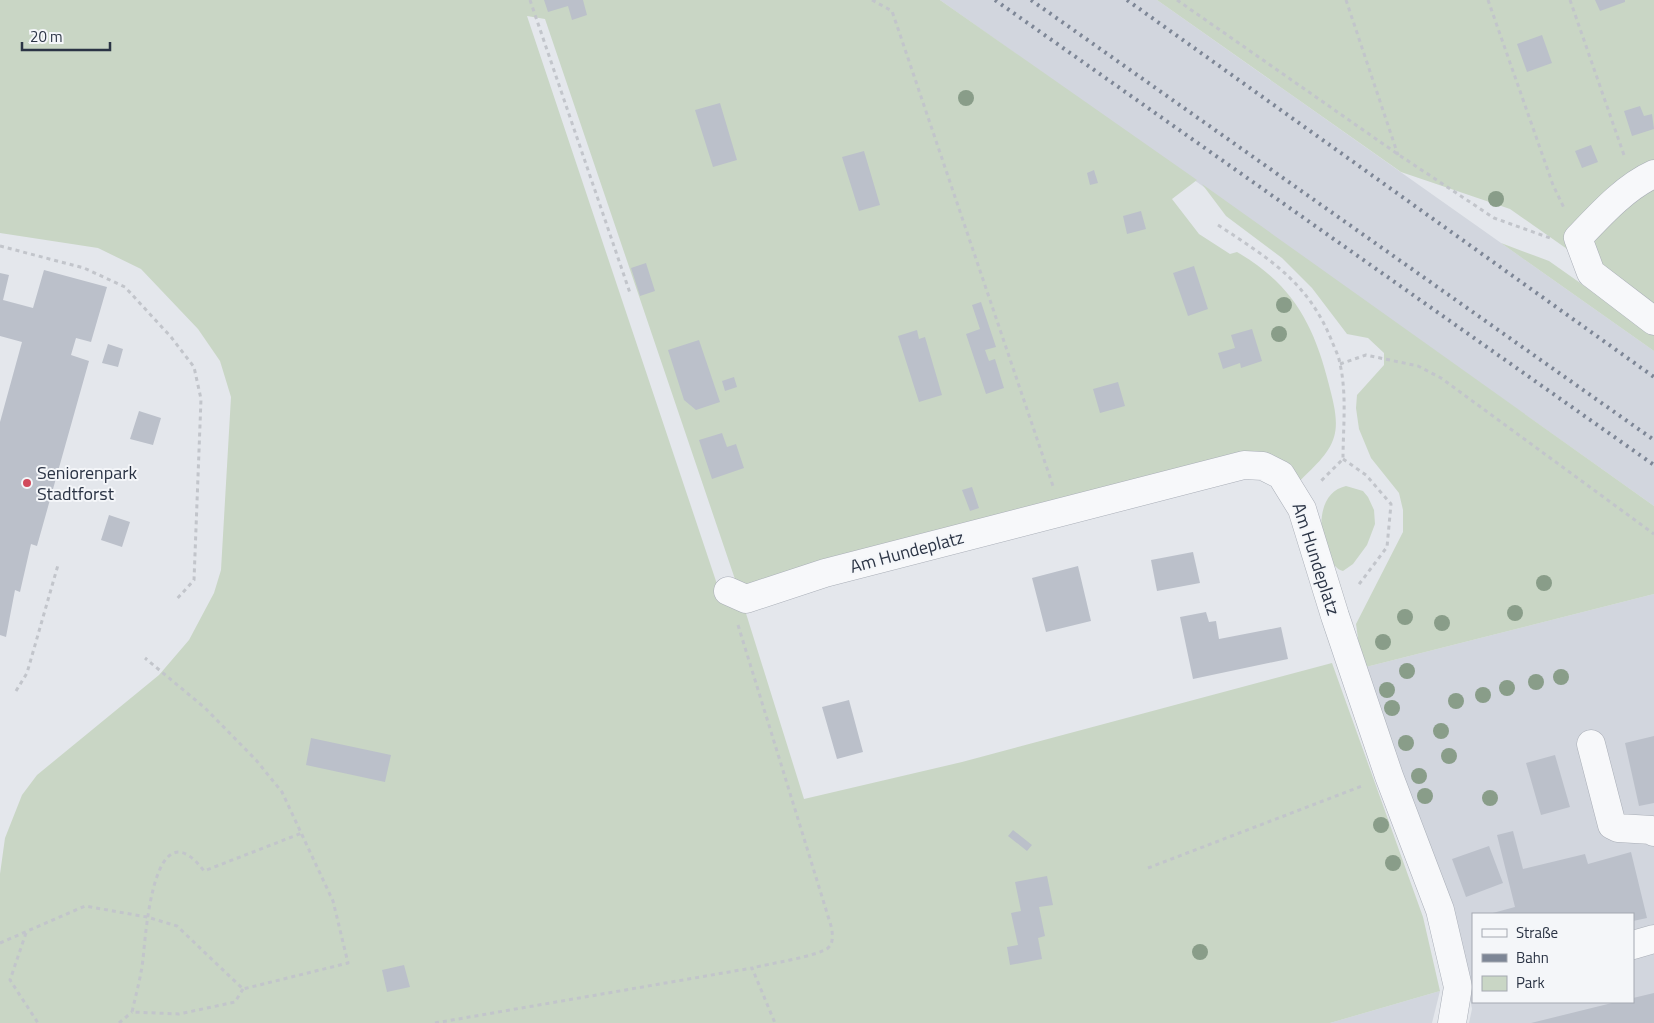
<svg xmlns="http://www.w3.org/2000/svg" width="1654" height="1023" viewBox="0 0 1654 1023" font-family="'Titillium Web',sans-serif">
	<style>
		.built { fill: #d2d6de; fill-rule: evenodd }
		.green { fill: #c9d6c5 }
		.building { fill: #bbc0ca }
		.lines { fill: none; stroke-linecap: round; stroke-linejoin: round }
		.minor-casing { stroke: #a9aeb7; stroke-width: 29 }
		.path { stroke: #c2c5cb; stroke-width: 3; stroke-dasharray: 4 4; stroke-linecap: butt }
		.minor { stroke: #f7f8fa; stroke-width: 28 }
		.rail { stroke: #7d8696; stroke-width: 4; stroke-dasharray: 2.5 5; stroke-linecap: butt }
		.tree { fill: #899d89 }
		.poi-dot { fill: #d1495b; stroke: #f4f6f9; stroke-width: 2 }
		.labels { text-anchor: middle; stroke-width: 4; stroke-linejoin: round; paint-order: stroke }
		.poi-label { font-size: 18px; fill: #2b3445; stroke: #f4f6f9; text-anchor: start }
		.street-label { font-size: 18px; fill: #2b3445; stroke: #f4f6f9 }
	</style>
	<rect width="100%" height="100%" fill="#e4e7ec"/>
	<!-- built -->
	<path class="built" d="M940,0h217l497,351v155z
		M1654,594v429h-185l3,-14 -15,-88 -95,-253zM1473,914h160v88h-160z
		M1440,991l-8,32h-102z"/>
	<!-- green -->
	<path class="green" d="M0,0h940l257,180 -25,19 27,35 31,20 7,-2c55,32 77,72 92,133 4,16 10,36 5,52 -5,18 -23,32 -35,45l-11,-15 -549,124 -194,-572 -18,-3 196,586 21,5 60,192 158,-37 370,-99 91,254 17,74 -110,32h-1330v-149l5,-36 17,-43 15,-20 122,-100 30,-35 25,-47 7,-23 10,-173 -11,-36 -22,-32 -57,-60 -43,-21 -98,-15z
		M1157,0h497v310l-144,-101 -109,-37z
		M1202,184l452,322v88l-292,74 -6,-44 47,-92v-22l-4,-17 -28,-35 -12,-29 -3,-21 1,-13 27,-30v-12l-16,-15 -21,-4 -35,-46 -30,-30 -56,-42z
		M1501,243l48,18 105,74v16z
		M1346,486l17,5 5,6 6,13 1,14 -8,21 -14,19 -10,7c-21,-4 -37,-76 3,-85z"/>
	<!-- building -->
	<path class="building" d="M544,0h39l4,15 -15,5 -4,-14 -20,6z
		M1595,0h30v2l-25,9z
		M1542,35l10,28 -25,9 -10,-28z
		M720,103l17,57 -24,7 -18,-57z
		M1640,106l4,10 8,-2 2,15 -22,7 -8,-25z
		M1591,145l7,17 -16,6 -7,-17z
		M864,151l16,54 -21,6 -17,-54z
		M1094,170l4,13 -8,2 -3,-12z
		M1141,211l5,18 -19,5 -4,-18z
		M646,263l9,28 -15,5 -9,-28z
		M1194,266l14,43 -20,7 -15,-43z
		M44,270l63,17 -16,55 -15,-4 -5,17 18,6 -52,185 -6,-2 -11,48 -5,-2 -9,47 -6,-2v-213l22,-80 -22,-6v-63l9,2 -6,25 30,8z
		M981,302l15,45 -11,3 4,11 6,-2 9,29 -18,6 -20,-60 14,-5 -8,-24z
		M1252,329l10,32 -21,7 -1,-5 -17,6 -5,-16 17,-5 -4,-13z
		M917,330l2,9 6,-2 17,58 -23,7 -21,-66z
		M699,340l21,62 -24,8 -12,-10 -16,-50z
		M108,344l15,5 -5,18 -16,-4z
		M734,377l3,10 -12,4 -3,-10z
		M1118,382l7,24 -25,7 -7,-24z
		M139,411l22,7 -8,27 -23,-6z
		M722,433l5,14 9,-3 8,24 -32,11 -13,-39z
		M972,487l7,21 -9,3 -8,-21z
		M109,515l21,7 -8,25 -21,-7z
		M1193,552l7,31 -43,8 -6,-31z
		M1078,566l13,55 -45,11 -14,-54z
		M1206,612l3,10 7,-1 3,18 62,-12 7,32 -95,20 -13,-62z
		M849,700l14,52 -26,7 -15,-52z
		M1654,736v67l-15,3 -14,-63z
		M311,738l80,17 -6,27 -79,-17z
		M1555,755l15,52 -29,8 -15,-52z
		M1013,830l19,15 -5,6 -19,-15z
		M1513,831l10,38 62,-15 3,10 43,-12 16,66 -14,3v-7h-144l26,-7 -18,-72z
		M1489,846l14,37 -37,14 -14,-38z
		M1047,876l6,29 -14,2 6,29 -7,2 4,21 -32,6 -3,-18 11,-2 -7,-32 10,-2 -6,-29z
		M404,965l6,22 -23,5 -5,-22z
		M1654,993v30h-123l85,-21h17v-4z"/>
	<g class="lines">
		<!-- minor casing -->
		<g class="minor-casing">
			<path id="minor" d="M1654,174c-29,13 -54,41 -76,64l13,35 63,48
				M728,591l18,8 79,-26 419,-108 19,1 18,9 21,34 33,107 54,160 51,134 18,77 -6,36
				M1591,744l21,81 6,3 34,2 2,2
				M1633,945l21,-6"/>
		</g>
		<!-- path -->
		<path class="path" d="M530,0l100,293
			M872,0l20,11 161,475
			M1177,0l222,155 95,63 56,20
			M1346,0l52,155
			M1488,0l65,185 12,25
			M1570,0l55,158
			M1218,225c50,33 89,56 113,114 3,8 8,17 9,25 7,30 3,65 3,95l-24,24
			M0,246l84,22 41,19 46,50 23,30 7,32 -7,181 -18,20
			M1340,364l26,-9 52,11 23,12 213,156
			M1343,459l23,16 25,29 -4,43 -30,40
			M738,625l94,304c0,7 2,13 -4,19 -10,8 -60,16 -76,20
			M16,691l11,-18 31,-108
			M1148,868l214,-82
			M26,933l-16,47 28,43
			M0,943l85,-37 62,11 30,9 66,63 105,-26 -15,-62 -51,-109 -26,-32 -51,-52 -60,-50
			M243,989l-8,13 -56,12 -47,-2c4,-18 9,-35 11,-53 3,-28 11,-154 61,-88l98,-38
			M119,1023l13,-11
			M435,1023l317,-55 23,55"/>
		<!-- minor -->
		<use href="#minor" class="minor"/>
		<!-- rail -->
		<path class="rail" d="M995,0l659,465
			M1031,0l623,440
			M1127,0l527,377"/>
	</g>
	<!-- trees -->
	<g class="tree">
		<circle cx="966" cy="98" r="8"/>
		<circle cx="1496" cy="199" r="8"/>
		<circle cx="1284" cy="305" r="8"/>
		<circle cx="1279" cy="334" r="8"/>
		<circle cx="1544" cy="583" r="8"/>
		<circle cx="1515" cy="613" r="8"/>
		<circle cx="1405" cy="617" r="8"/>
		<circle cx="1442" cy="623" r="8"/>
		<circle cx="1383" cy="642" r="8"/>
		<circle cx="1407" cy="671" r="8"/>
		<circle cx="1561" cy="677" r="8"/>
		<circle cx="1536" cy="682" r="8"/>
		<circle cx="1507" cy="688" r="8"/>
		<circle cx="1387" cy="690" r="8"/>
		<circle cx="1483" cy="695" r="8"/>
		<circle cx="1456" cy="701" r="8"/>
		<circle cx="1392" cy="708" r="8"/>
		<circle cx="1441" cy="731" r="8"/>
		<circle cx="1406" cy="743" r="8"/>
		<circle cx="1449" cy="756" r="8"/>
		<circle cx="1419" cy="776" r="8"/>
		<circle cx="1425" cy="796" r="8"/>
		<circle cx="1490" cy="798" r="8"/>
		<circle cx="1381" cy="825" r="8"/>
		<circle cx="1393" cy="863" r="8"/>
		<circle cx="1200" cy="952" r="8"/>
	</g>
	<!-- markers -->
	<circle class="poi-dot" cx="27" cy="483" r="5"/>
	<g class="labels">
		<!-- poi labels -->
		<g class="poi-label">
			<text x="37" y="479">Seniorenpark<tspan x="37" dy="21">Stadtforst</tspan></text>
		</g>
		<!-- street labels -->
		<g class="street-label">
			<text transform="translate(907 552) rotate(-15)" y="6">Am Hundeplatz</text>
			<text transform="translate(1316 559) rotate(72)" y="6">Am Hundeplatz</text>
		</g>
	</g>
	<!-- legend -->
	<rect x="1472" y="913" width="162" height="90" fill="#f4f6f9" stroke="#a4a8b1"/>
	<rect x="1482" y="929" width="25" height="8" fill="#f7f8fa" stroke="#a4a8b1"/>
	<text x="1516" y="938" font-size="15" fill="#2b3445">Straße</text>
	<rect x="1482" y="954" width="25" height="8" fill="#7d8696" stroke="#a4a8b1"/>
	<text x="1516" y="963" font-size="15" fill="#2b3445">Bahn</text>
	<rect x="1482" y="976" width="25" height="15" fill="#c9d6c5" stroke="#a4a8b1"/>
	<text x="1516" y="988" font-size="15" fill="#2b3445">Park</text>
	<!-- scale -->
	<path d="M22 42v8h88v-8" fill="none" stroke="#2b3445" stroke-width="2.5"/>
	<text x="30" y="42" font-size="15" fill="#2b3445" stroke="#f4f6f9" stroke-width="4" paint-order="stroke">20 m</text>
</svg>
